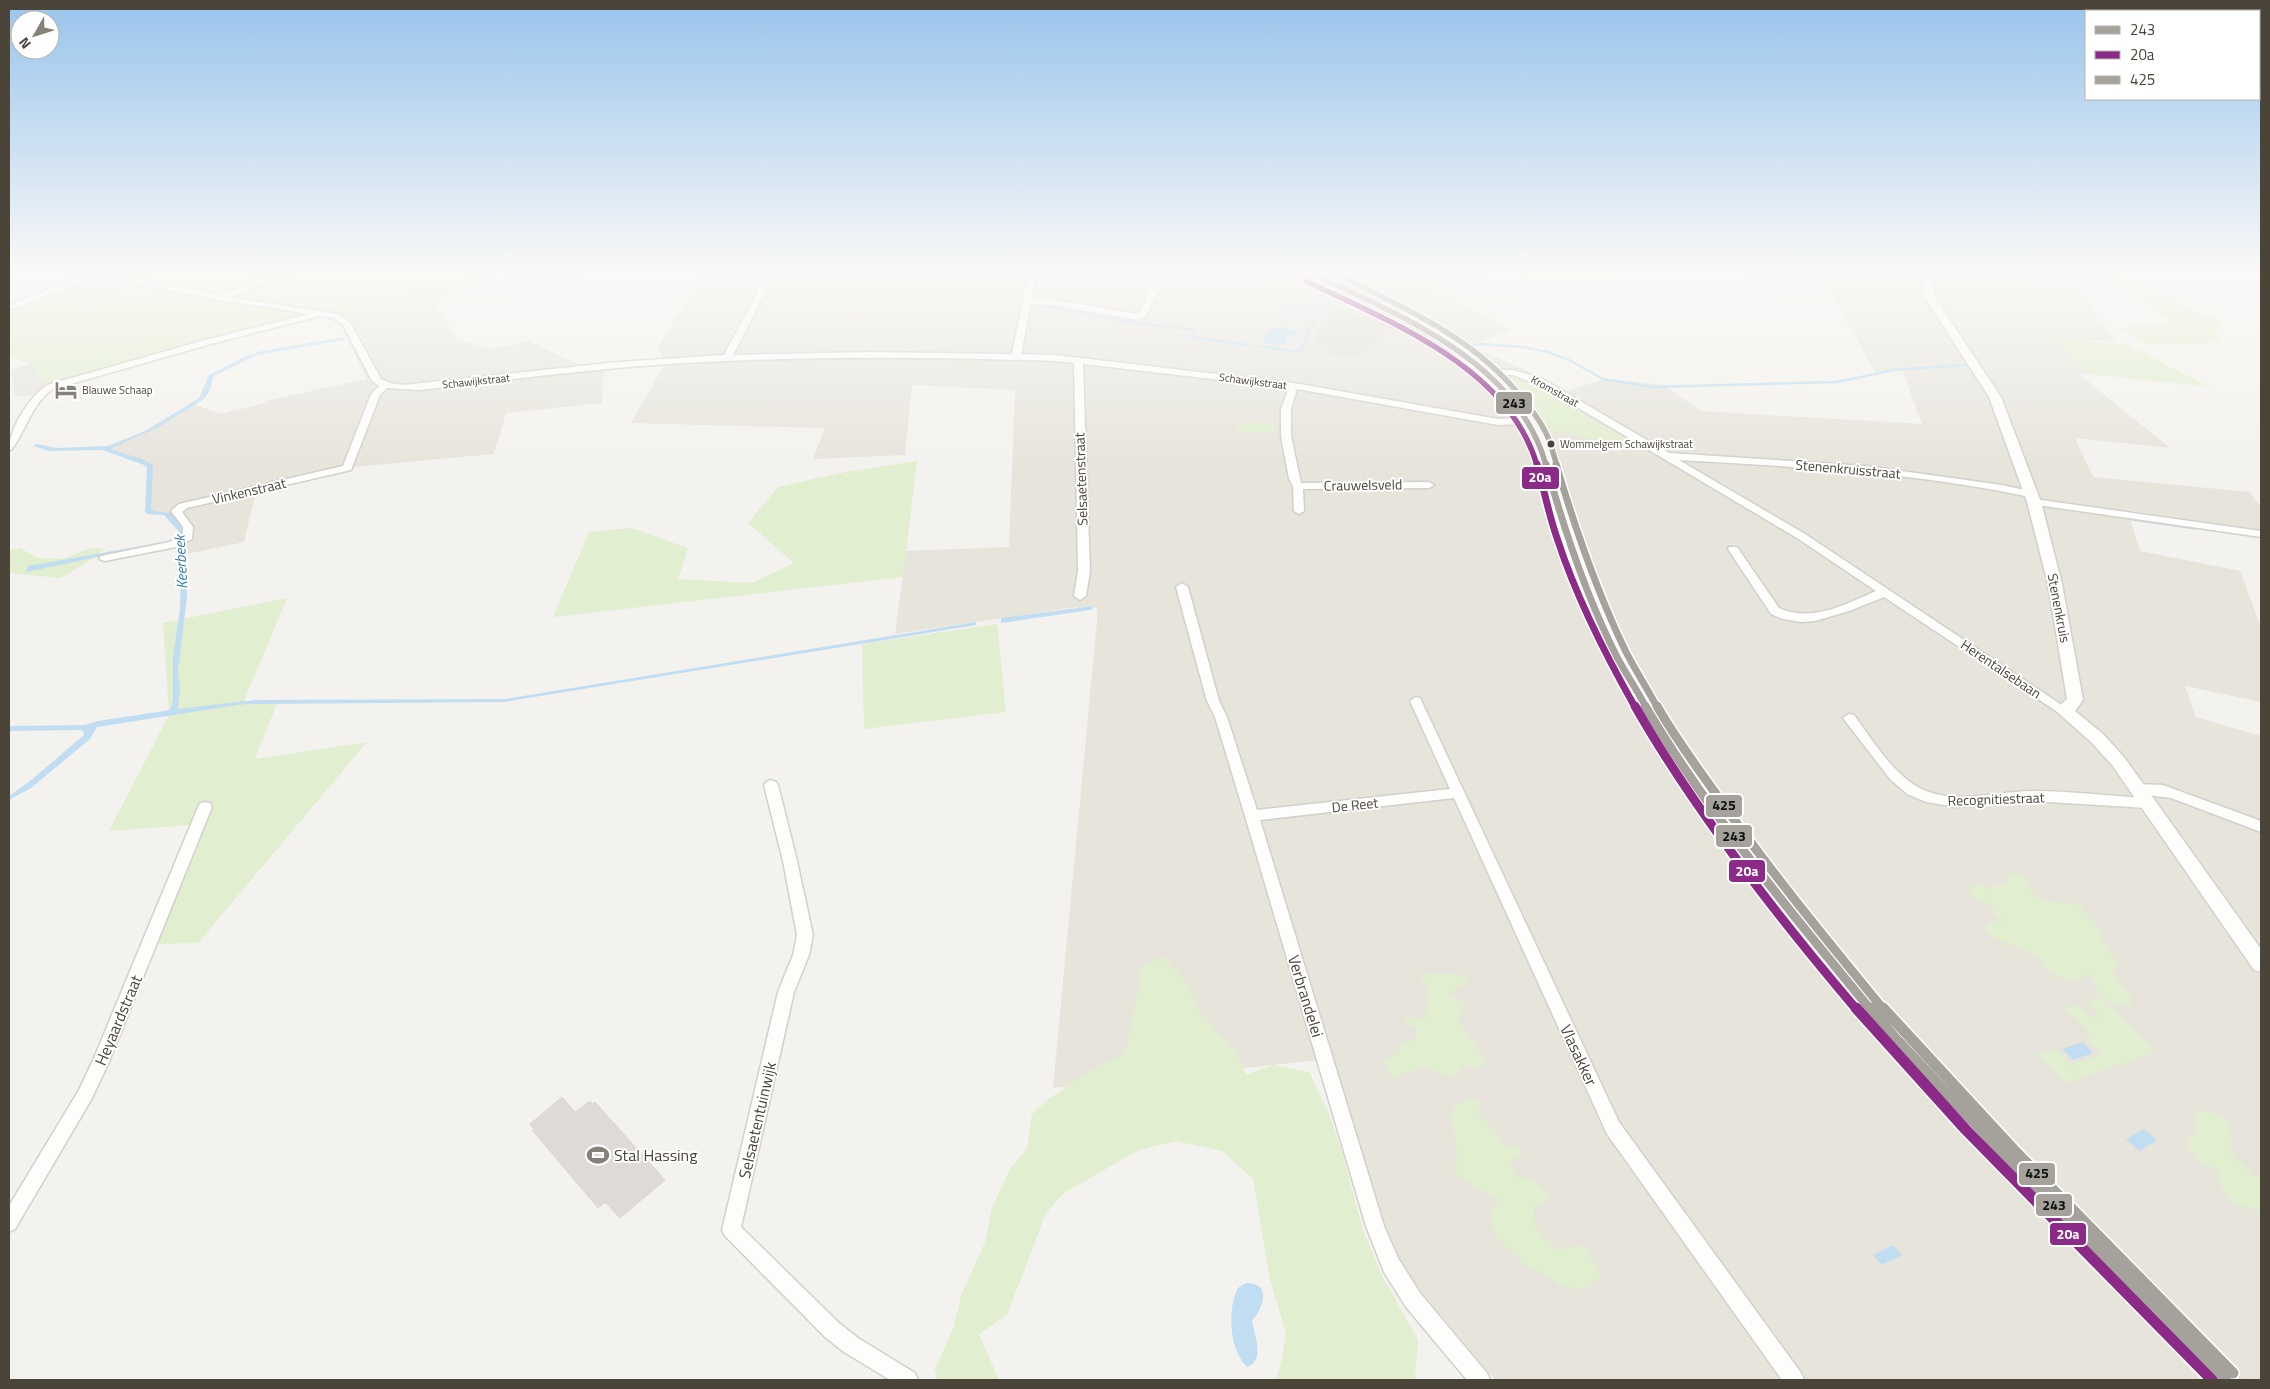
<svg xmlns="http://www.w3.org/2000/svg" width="2270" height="1389" viewBox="0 0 2270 1389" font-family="'Titillium Web',sans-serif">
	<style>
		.residential { fill: #e7e4dc }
		.green { fill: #e1eecf }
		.parking { fill: #e6e3df }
		.water { fill: #c0ddf1 }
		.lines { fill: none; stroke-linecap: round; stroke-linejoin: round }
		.stream-far1 { stroke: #c0ddf1; stroke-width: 2.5 }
		.stream { stroke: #c0ddf1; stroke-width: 3 }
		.building { fill: #dedbd6; stroke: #dcd9d4 }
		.minor-casing { stroke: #d2d0cb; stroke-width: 3 }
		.tertiary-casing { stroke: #d2d0cb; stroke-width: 3 }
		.secondary-casing { stroke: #d3cfc5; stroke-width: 2 }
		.minor { fill: #fdfdfc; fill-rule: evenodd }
		.tertiary { fill: #fdfdfc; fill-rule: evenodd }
		.secondary { fill: #f7f6f1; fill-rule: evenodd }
		.bus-1-far3-casing { stroke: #fff; stroke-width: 8 }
		.bus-1-far2-casing { stroke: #fff; stroke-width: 10 }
		.bus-1-far1-casing { stroke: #fff; stroke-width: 12 }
		.bus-1-casing { stroke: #fff; stroke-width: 14 }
		.bus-2-far3-casing { stroke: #fff; stroke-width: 8 }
		.bus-2-far2-casing { stroke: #fff; stroke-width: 10 }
		.bus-2-far1-casing { stroke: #fff; stroke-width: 12 }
		.bus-2-casing { stroke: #fff; stroke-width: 14 }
		.bus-3-far3-casing { stroke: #fff; stroke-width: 8 }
		.bus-3-far2-casing { stroke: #fff; stroke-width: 10 }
		.bus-3-far1-casing { stroke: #fff; stroke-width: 12 }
		.bus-3-casing { stroke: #fff; stroke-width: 14 }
		.bus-1-far3 { stroke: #a5a29c; stroke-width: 5.5 }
		.bus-1-far2 { stroke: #a5a29c; stroke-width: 7 }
		.bus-1-far1 { stroke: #a5a29c; stroke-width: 9 }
		.bus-1 { stroke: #a5a29c; stroke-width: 11 }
		.bus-2-far3 { stroke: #8c2b87; stroke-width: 5.5 }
		.bus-2-far2 { stroke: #8c2b87; stroke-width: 7 }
		.bus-2-far1 { stroke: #8c2b87; stroke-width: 9 }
		.bus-2 { stroke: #8c2b87; stroke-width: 11 }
		.bus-3-far3 { stroke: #a5a29c; stroke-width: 5.5 }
		.bus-3-far2 { stroke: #a5a29c; stroke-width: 7 }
		.bus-3-far1 { stroke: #a5a29c; stroke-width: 9 }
		.bus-3 { stroke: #a5a29c; stroke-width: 11 }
		.bus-dot { fill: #4b4439; stroke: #fff; stroke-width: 2 }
		.labels { text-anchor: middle; stroke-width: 4; stroke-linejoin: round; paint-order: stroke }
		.far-street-label { font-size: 11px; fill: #4b4439; stroke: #fff }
		.far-poi-label { font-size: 11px; fill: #4b4439; stroke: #fff; text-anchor: start }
		.far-bus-label { font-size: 11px; fill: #4b4439; stroke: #fff; text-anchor: start }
		.street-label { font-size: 14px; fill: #4b4439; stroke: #fff }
		.water-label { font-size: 15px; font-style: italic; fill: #2e7ab2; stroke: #fff }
		.near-street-label { font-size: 16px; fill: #4b4439; stroke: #fff }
		.near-poi-label { font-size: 16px; fill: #4b4439; stroke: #fff; text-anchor: start }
		.line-badge { stroke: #fff; stroke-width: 2 }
		.badge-label { font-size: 14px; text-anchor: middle; font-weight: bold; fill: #fff }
		.pale-badge-label { font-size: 14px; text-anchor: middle; font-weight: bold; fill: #111 }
	</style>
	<rect width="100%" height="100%" fill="#f4f2ee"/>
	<!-- residential -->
	<path class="residential" d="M486,272l14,5 -67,24 24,37 30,10 26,-3 15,-5 51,25 25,-2 -2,40 -96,10 -12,41 -142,13 -95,20 -13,55 -62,13 2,-22 -13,-18 -19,-4 -3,-2v-45l-40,-15 28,-13 56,-32 28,10 44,-11v-2l102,-22 -26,-53 -14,-9z
		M705,272h777l2,5 -52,10 79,43 -41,16 51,22 45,23 38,-12 60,6 37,26 221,13 -20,-54 -26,4 -52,-95 -79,-1 -3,-6h361l26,17 -57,-5 45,58 -64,-4 35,36h-9l91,74 -95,-10 18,39 156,15 12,15v23l-134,-20 13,41 100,20 21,56v75l-76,-16 11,31 65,19v644h-766l-100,-120 -66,-201 -276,29 45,-478 -5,-4 -23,2 -175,26 11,-83 103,-4 6,-157 -103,-5 -7,70 -92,4 12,-31 -194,-5 35,-61 -8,-14z
		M96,278l39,7 -51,23 -42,-12 42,-15z"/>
	<!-- green -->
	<path class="green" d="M112,272h374l-150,43 -112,-19z
		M1482,272h129l1,5 -111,-1 -17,1z
		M2103,272h16l39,26h14l32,19 17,1 -5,12 3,10c-11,5 -68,7 -78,2 -7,-3 -13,-10 -19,-14l51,-6z
		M135,285l79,15 92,14 -4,3 -256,68 -16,-21 -21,-9v-45l33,-14 42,12z
		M816,299l42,1 -4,8 -43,-1z
		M2053,338l75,7 81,42 -121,-13z
		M1510,373l37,15 109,65 -110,-24 -22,-32 -25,-23z
		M1238,422l36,1 1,10 -37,-1z
		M917,461l-14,116 -350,40 36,-85 42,-4 57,20 -10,31 74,4 42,-20 -46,-40 30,-36 68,-15z
		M20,548l18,10 25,1 28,-11 14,1 -17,13 -28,16 -51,-5v-23z
		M287,598l-44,105 34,1 -22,55 112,-17 -169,201 -40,1 46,-120 -95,7 60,-116 -6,-92z
		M997,624l9,88 -142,17 -2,-85z
		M2012,873l10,2 8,9 2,7 12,10 36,4 22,28v7l16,23 -5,9 5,10 13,13 1,10c-12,3 -29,-5 -35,-17 -3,-6 -2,-8 -8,-13l-15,6c-8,-2 -20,-4 -26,-10 -4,-5 -7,-11 -13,-15 -18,-12 -36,-10 -50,-28l3,-5 14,-3 -8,-6 1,-3c-6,-10 -17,-11 -26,-18v-4l12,-5 8,5 5,-1 1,-4 10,1 2,-4 -2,-5z
		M1163,956l23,25 14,30 38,45 8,19 27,-10 36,7 20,42 13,38 21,78 18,44 37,66 -3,40h-139l5,-17 5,-29 -17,-59 -16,-96 -31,-28 -46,-10 -37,9 -75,43 -18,20 -39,102 -28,19 20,46h-62l-2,-11 18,-40 8,-33 24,-54 7,-34 18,-39 17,-20 5,-35 18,-16 46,-31 29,-14 14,-65 2,-21z
		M1421,973c16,3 35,-3 49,7l-22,14 17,10 -7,17 29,40 -6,6h-20l-3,7 -8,3 -25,-11 -33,12 -8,-17 15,-9 3,-9 13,-4 1,-10 -12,-8 3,-5 13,3 7,-2 -2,-7 5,-15 -3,-10 -6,-5z
		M2101,997l55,55 -90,31 -28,-28 18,-7 15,17 31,-11 -17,-16 7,-3 -27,-27 12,-4 15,14 8,-2 -14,-16z
		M1475,1100l6,5 -4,9 13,11 15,21 14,2 3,8 -8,3 -5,5 8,13c16,0 24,9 32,21l-15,10c-2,21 8,28 23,42l26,-5 13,19 4,12 -13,13 -27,-3 -9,-8 -25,-13 -28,-26 -6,-15v-14l7,-9 -43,-26 -2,-9 4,-8c-3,-16 -3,-29 -8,-44 5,-11 13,-13 25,-14z
		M2209,1111c25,12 22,18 22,42l30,29v28l-4,1 -23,-8 -13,-15 -3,-17 -5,-4 -12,-4 -13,-16 1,-8 7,-5 2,-5 -3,-15 2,-2z"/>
	<!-- parking -->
	<path class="parking" d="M1328,288l85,45 -15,13 -21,-7 14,-12 -42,-13 3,-2 -12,-4 -18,14 -3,5 -16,5 -37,-18z
		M30,364l16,21 -15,11h-16l-4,-26z"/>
	<!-- water -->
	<path class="water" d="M1282,327l12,3 4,4 -11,3v5c-7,5 -18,3 -25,-3l8,-10z
		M345,337l-1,3 -6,1 -81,14 -43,21 -5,16 -5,7 -45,28 -49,22 32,10 11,6 -2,43 3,3 17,2 13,16 -1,10 -157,33 2,-6 147,-26 5,-3v-4l-16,-18 -17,-1 -2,-2 2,-45 -3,-2 -41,-15 -54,1 -16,-5 4,-2 19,4 52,-2 37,-15 54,-33 10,-23 37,-19 16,-5z
		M182,544v9l5,15v29l-9,73 2,20 -2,19 68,-8 -2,3 -147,23 -7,12 -59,49 -22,12v-4l21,-15 54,-46 -1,-4 -3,-1 -71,1v-5l76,-1 13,-4 72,-11 3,-10v-44l7,-47 1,-43 -2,-21z
		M1093,606v2l-3,2 -89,13v-5z
		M976,622v3l-472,77 -254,2 2,-4 253,-1z
		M2083,1042l10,11 -20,7 -11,-11z
		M2144,1129l13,11 -18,11 -13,-12z
		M1893,1245l9,10 -20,10 -9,-10z
		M1246,1283c27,0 17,25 6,38 2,13 14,40 -5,46 -18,-17 -20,-58 -9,-79z"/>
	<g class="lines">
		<!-- stream-far1 -->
		<path class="stream-far1" d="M1042,306l85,16 68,8 -4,7 58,8
			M1320,307l19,-14
			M1312,325l3,-8
			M1260,346l40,6 10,-23
			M1473,346l5,-2 45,3 25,5 23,9 32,18 50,8 184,-5 57,-12 72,-5"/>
		<!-- stream -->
		<path class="stream" d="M2131,519l64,9
			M240,703l16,-1"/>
	</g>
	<!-- building -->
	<path class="building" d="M509,272h81v1l-43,17z
		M1340,308l12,4 -3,2 43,13 -35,30h-10l-18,-5 4,-3 -19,-9 8,-18z
		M562,1097l13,15 15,-11 3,3 2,-2 70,78 -45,38 -15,-16 -7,6 -66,-78 2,-1 -4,-5z"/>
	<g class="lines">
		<!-- minor casing -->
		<g class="minor-casing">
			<path id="minor" d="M87,272h17l116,23 58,-23h12l-60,25 109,17 12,10 30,55 9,4 13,2 215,-23 106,-7 44,-83h8l-43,83 137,-3 142,2 16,-78 -47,-2 -4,-2h60l-5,27h20l84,15 3,-1 12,-23 7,2 -13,25 -9,3 -84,-15 -21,-1 -10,50 34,1 239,28 204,36 30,-1 5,3 -5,3 -30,1 -201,-36 -6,20v27l10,47 128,-1 5,3 -5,3 -126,1 1,22 -5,3 -5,-3 -1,-25 -4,-7 -8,-43v-27l8,-21 -206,-24 7,207 -4,25 -6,4 -6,-4 4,-25 -4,-208 -19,-2c-123,-4 -246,-5 -370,2 -89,5 -177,17 -266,27l-32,-2 -7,7 -29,75 -164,38 -5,4 11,15 -1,12 -16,8 -71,14 -4,-1 -2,-2 2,-2 68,-14 14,-7v-8l-12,-16 8,-7 164,-38 28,-72 8,-8 -7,-5 -29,-56 -10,-7 -13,-2 -109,28 -158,45c-21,14 -26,40 -41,60l-3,1c0,-21 20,-53 38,-65l158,-45 104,-26 -89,-14 -122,-24 -89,34v-5l79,-31z
				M1485,369l28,1 28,8 128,75 197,13 136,19 32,7v4l-4,1c-115,-25 -233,-30 -351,-37l126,74 264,176 -2,3h-8l-175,-116 -35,14 -34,10 -14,1 -18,-3 -12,-5 -43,-65 1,-2h8l42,61c33,15 67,-4 97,-17l-79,-53 -254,-151 -30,-12 -31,-1 -2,-2z
				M2034,499l227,32v6l-231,-33v-4z
				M1182,583l6,4 31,114 8,16 30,93 193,-21 -40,-88 6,-4 4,1 199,424 182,251 3,7h-22l-175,-246 -153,-336 -194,22 124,406 14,32 22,35 67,80 3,7h-23l-61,-73 -22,-35 -18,-46 -121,-410 -30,-99 -8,-16 -31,-114z
				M1849,714l5,1c18,24 36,55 62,71 35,21 79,5 117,5 38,0 76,5 114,7l5,1 2,4 -2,4 -5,1 -115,-7 -76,6 -30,-5 -19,-8 -17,-15 -47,-61z
				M771,780l5,2 2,3 19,76 16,74 -4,20 -15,37 -53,235 98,96 19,15 57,35 3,7h-28l-46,-28 -19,-15 -100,-101 -3,-6 56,-238 15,-37 4,-20 -14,-74 -19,-76 2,-3z
				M2138,784l25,1 98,36v11l-90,-34 -38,-5 -2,-4 2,-4z
				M205,802l5,1 2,4 -104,257 -17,36 -76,129 -6,3v-26l70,-116 15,-32 104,-251 2,-4z"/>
		</g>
		<!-- tertiary casing -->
		<g class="tertiary-casing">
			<path id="tertiary" d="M1923,272h10l1,24 67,101 40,105 21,82 21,116 -8,11 28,23 21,23 137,192v23l-7,-2 -142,-205 -21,-23 -36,-32 12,-11 -19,-115 -21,-82 -38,-105 -65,-101z"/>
		</g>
		<!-- secondary casing -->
		<g class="secondary-casing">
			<path id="secondary" d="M1305,272h14c64,32 139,59 187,114 15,16 29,34 39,53 9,19 13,43 19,63 8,28 18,56 29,83 35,85 84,160 138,233 54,73 110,145 171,212 106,117 222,228 334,340l4,10h-33l-209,-215 -113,-122 -92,-113 -76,-102 -61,-89 -47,-82 -31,-70 -22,-62 -23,-82 -11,-21 -27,-33 -36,-32 -34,-23z"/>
		</g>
		<!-- minor -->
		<use href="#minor" class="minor"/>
		<!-- tertiary -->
		<use href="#tertiary" class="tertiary"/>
		<!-- secondary -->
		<use href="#secondary" class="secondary"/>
		<!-- bus-1-far3 casing -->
		<g class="bus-1-far3-casing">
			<path id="bus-1-far3" d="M1310,272c89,44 207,88 236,193"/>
		</g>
		<!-- bus-1-far2 casing -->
		<g class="bus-1-far2-casing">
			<path id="bus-1-far2" d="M1546,464c18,66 40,132 71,193 9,17 20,33 29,50"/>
		</g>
		<!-- bus-1-far1 casing -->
		<g class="bus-1-far1-casing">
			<path id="bus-1-far1" d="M1645,706c64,108 146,207 226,304"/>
		</g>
		<!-- bus-1 casing -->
		<g class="bus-1-casing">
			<path id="bus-1" d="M1870,1008l23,28 114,121 219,223"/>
		</g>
		<!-- bus-2-far3 casing -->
		<g class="bus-2-far3-casing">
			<path id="bus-2-far3" d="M1306,281c84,41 202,85 231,184"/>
		</g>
		<!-- bus-2-far2 casing -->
		<g class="bus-2-far2-casing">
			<path id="bus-2-far2" d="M1537,464c7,26 12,52 21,77 19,58 47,113 77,166"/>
		</g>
		<!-- bus-2-far1 casing -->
		<g class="bus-2-far1-casing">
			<path id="bus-2-far1" d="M1635,706c60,105 143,211 222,304"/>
		</g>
		<!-- bus-2 casing -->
		<g class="bus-2-casing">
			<path id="bus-2" d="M1856,1008l110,122 246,250"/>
		</g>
		<!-- bus-3-far3 casing -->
		<g class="bus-3-far3-casing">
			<path id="bus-3-far3" d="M1333,272c69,35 140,64 189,126 11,13 21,26 27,42 3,8 5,17 8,25"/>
		</g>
		<!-- bus-3-far2 casing -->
		<g class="bus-3-far2-casing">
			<path id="bus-3-far2" d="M1556,464c19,64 40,126 69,186 10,20 22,38 32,57"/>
		</g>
		<!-- bus-3-far1 casing -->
		<g class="bus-3-far1-casing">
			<path id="bus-3-far1" d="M1657,706c17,30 38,59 59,88 52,75 110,145 168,216"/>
		</g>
		<!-- bus-3 casing -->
		<g class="bus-3-casing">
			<path id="bus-3" d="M1883,1008l131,142 219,223"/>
		</g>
		<!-- bus-1-far3 -->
		<use href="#bus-1-far3" class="bus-1-far3"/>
		<!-- bus-1-far2 -->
		<use href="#bus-1-far2" class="bus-1-far2"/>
		<!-- bus-1-far1 -->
		<use href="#bus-1-far1" class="bus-1-far1"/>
		<!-- bus-1 -->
		<use href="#bus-1" class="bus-1"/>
		<!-- bus-2-far3 -->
		<use href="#bus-2-far3" class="bus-2-far3"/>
		<!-- bus-2-far2 -->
		<use href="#bus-2-far2" class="bus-2-far2"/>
		<!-- bus-2-far1 -->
		<use href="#bus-2-far1" class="bus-2-far1"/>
		<!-- bus-2 -->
		<use href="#bus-2" class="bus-2"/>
		<!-- bus-3-far3 -->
		<use href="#bus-3-far3" class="bus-3-far3"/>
		<!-- bus-3-far2 -->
		<use href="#bus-3-far2" class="bus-3-far2"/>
		<!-- bus-3-far1 -->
		<use href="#bus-3-far1" class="bus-3-far1"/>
		<!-- bus-3 -->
		<use href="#bus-3" class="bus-3"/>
	</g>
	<!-- sky -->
	<linearGradient id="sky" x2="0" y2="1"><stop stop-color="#98c4ec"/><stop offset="0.58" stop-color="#faf9f7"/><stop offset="1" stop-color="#faf9f7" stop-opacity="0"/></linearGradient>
	<rect width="2270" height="467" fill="url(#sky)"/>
	<!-- icons -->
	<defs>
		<g id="hotel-bare" transform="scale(1.725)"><path d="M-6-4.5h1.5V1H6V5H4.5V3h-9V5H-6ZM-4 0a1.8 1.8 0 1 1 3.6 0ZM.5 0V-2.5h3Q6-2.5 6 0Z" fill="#868178" stroke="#fff" stroke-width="2.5" paint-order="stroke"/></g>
		<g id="stadium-bare" transform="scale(1.725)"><path d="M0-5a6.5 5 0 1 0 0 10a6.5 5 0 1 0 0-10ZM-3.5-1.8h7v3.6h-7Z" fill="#868178" stroke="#fff" stroke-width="2.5" paint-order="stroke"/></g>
	</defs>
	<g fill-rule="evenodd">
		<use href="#hotel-bare" x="66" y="390"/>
		<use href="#stadium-bare" x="598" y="1155"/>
	</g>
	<!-- markers -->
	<circle class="bus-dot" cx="1551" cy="444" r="4.5"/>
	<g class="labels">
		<!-- far-street labels -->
		<g class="far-street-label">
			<text transform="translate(476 381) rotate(-6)" y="4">Schawijkstraat</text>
			<text transform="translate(1253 381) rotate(7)" y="4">Schawijkstraat</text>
			<text transform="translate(1555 391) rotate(29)" y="4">Kromstraat</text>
		</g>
		<!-- far-poi labels -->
		<g class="far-poi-label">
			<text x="82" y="394">Blauwe Schaap</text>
		</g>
		<!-- far-bus labels -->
		<g class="far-bus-label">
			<text x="1560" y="448">Wommelgem Schawijkstraat</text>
		</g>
		<!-- street labels -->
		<g class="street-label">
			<text transform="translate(1848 469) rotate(5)" y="5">Stenenkruisstraat</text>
			<text transform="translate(1081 479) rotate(-92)" y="5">Selsaetenstraat</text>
			<text transform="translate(1363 485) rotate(-1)" y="5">Crauwelsveld</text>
			<text transform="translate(249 491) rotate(-13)" y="5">Vinkenstraat</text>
			<text transform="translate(2059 608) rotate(79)" y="5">Stenenkruis</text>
			<text transform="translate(2001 669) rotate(34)" y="5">Herentalsebaan</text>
			<text transform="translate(1996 799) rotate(-2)" y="5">Recognitiestraat</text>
			<text transform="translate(1355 805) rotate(-6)" y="5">De Reet</text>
		</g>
		<!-- water labels -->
		<g class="water-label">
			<text transform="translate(181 562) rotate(-93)" y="5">Keerbeek</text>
		</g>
		<!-- near-street labels -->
		<g class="near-street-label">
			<text transform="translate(1306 996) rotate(73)" y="6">Verbrandelei</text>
			<text transform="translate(118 1020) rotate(-67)" y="6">Heyaardstraat</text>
			<text transform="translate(1579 1055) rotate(65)" y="6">Vlasakker</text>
			<text transform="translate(757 1120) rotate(-77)" y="6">Selsaetentuinwijk</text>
		</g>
		<!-- near-poi labels -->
		<g class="near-poi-label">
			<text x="614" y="1161">Stal Hassing</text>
		</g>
	</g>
	<g class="line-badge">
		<rect x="1495" y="391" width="38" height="24" rx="5" fill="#a5a29c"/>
		<rect x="1521" y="466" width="39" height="24" rx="5" fill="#8c2b87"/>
		<rect x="1705" y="794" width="38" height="24" rx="5" fill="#a5a29c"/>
		<rect x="1715" y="824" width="38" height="24" rx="5" fill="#a5a29c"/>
		<rect x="1728" y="859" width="38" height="24" rx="5" fill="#8c2b87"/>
		<rect x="2018" y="1162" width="38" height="24" rx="5" fill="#a5a29c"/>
		<rect x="2035" y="1193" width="38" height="24" rx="5" fill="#a5a29c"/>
		<rect x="2049" y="1222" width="38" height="24" rx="5" fill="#8c2b87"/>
	</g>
	<g class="badge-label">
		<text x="1540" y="482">20a</text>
		<text x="1747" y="876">20a</text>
		<text x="2068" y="1239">20a</text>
	</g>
	<g class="pale-badge-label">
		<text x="1514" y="408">243</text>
		<text x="1724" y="810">425</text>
		<text x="1734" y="841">243</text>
		<text x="2037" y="1178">425</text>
		<text x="2054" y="1210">243</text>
	</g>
	<!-- border -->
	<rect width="2270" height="1389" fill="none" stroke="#4b4439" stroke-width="20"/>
	<!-- legend -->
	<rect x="2085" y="10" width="175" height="90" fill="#ffffff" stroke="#b7b4b0"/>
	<rect x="2095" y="26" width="25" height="8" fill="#a5a29c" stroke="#b7b4b0"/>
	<text x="2130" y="35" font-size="15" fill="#4b4439">243</text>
	<rect x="2095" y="51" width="25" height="8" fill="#8c2b87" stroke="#b7b4b0"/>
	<text x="2130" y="60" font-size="15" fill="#4b4439">20a</text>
	<rect x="2095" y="76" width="25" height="8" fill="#a5a29c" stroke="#b7b4b0"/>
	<text x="2130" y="85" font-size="15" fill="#4b4439">425</text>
	<!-- north arrow -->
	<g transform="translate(35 35) rotate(231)"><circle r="24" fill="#ffffff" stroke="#b7b4b0"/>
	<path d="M0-4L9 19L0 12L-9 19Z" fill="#868178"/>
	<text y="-8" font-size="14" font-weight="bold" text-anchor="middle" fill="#4b4439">N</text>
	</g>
</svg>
